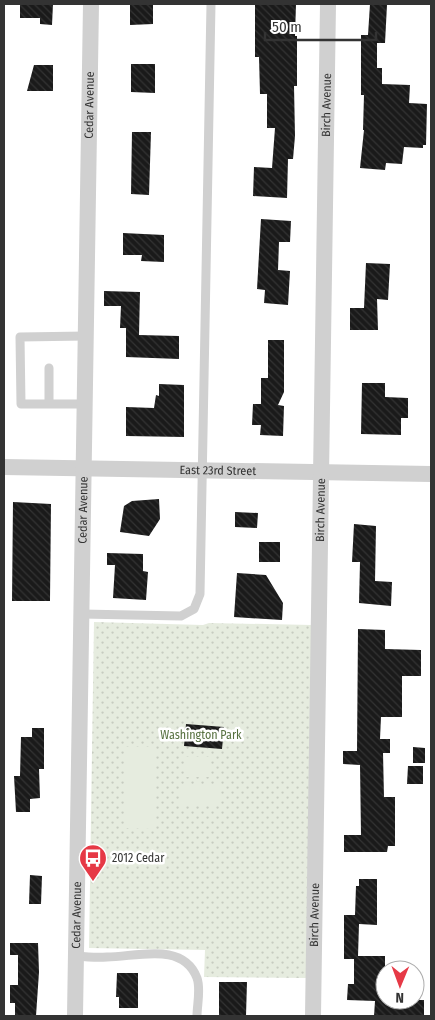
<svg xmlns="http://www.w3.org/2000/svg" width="435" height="1020" viewBox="0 0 435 1020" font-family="'Fira Sans Condensed',sans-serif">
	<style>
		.grass { fill: url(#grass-dots) }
		.pitch { fill: #e6ecdf }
		.building { fill: url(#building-back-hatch) }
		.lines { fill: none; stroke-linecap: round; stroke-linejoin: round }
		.lane { stroke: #d0d0d0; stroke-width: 9 }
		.street { stroke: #d0d0d0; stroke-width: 16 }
		.labels { text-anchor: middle; stroke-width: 5; stroke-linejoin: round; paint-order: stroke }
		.street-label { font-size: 12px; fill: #333; stroke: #fff }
		.park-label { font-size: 12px; fill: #56703f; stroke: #fff }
		.poi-label { font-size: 12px; fill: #333; stroke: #fff; text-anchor: start }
	</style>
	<defs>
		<pattern id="grass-dots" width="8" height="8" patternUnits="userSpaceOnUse" patternTransform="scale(1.25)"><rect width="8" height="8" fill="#e6ecdf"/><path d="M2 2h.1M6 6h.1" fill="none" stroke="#c6cbc0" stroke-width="1.8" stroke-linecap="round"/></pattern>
		<pattern id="building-back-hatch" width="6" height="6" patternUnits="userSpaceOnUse" patternTransform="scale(1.25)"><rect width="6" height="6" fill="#1a1a1a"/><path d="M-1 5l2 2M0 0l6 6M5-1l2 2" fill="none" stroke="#333"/></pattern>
	</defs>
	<rect width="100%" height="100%" fill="#fff"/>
	<!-- grass -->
	<path class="grass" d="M94,622l109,3 6,-2 103,2 -6,353 -102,-1 1,-27 -116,-2z"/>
	<!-- pitch -->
	<path class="pitch" d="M126,747h29v82l-29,-1z
		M186,757h24v20h-24z
		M180,784h41v21h-41z"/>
	<!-- building -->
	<path class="building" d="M20,4h33l-1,21 -12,-1v-6h-20z
		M130,4h23v20l-23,1z
		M255,4h41l-1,32h2v50h-3l1,50 -2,23h-5l-1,39 -34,-2 1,-29 18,1 3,-40h-8v-34h-7l-1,-37h-4z
		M370,4l17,1 -2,38h-8v25h5v16l28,1 -1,18 18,1 -1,41h-3v3l-19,-1 -2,17 -16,-1 -1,7 -25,-2 4,-38h-1l1,-35h-3v-60h7z
		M131,64h24v29l-24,-1z
		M34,65h19v26h-26z
		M132,132h19l-2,63 -18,-1z
		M261,219l30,2 -1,21h-11l-1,28 12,1 -2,34 -24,-2 1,-13 -8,-1z
		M123,233l41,2v27l-23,-1 1,-6h-19z
		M366,263l24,1 -2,36 -11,-1 1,31h-28v-22h14z
		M104,291l36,1 -1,43 40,1v23l-53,-2v-29h-6l1,-22h-17z
		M268,340h16v52l-6,13 6,1 -1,30 -23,-1 1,-10h-9l1,-21h8v-26h7z
		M362,383h23v14l23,1v20h-7v17l-40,-1z
		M159,384l25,1v52l-58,-1v-29l28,1 2,-13 3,1z
		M159,499l1,20 -11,17 -29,-4 4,-26 8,-5z
		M13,502l38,2 -1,97h-38z
		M235,512l23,1 -1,15 -22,-1z
		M354,524l22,2 -1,55 17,1 -1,24 -32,-3 1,-41h-8z
		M259,542h21v20h-21z
		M107,553l36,1v17l5,1 -2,28 -33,-2 2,-33h-8z
		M237,573l29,2 17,28 -1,17 -48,-3z
		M358,629l27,1v19l36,1v26h-19v41h-21l-1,22h10v14h-7l1,44h11v49h-7l-1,6h-43v-17h17l-1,-70 -17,-1v-13h14z
		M186,724l38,3 -2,22 -38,-3z
		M32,728h12v41h-5l1,29 -10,1v13h-14l-2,-36h6l1,-39h11z
		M413,747l12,1v15h-12z
		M408,766h15v18h-16z
		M30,875l12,1 -1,28h-12z
		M359,879h18v46l-18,-1 -1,32h27v44h39v16h-50l1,-15 -28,-1 1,-16h6v-25h-10v-44h11l1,-29h3z
		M10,943h28l1,29 -3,44h-21v-13h-5v-18h8v-30h-8z
		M117,973h21v35h-19v-11h-3z
		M219,982h28l-1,34h-27z"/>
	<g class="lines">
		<!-- lane -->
		<path class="lane" d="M49,404v-36
			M85,404h-64l-1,-67 66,-1
			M82,614l99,2 13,-7 6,-15 11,-590
			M76,956c10,1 21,2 31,1 29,0 76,-16 90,21 4,11 0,27 0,38"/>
		<!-- street -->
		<g class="street">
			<path id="s1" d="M4,467l427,7"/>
			<path id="s2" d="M75,1016l16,-1012"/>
			<path id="s3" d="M313,1016l15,-1012"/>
		</g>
	</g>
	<!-- icons -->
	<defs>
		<g id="bus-pin" transform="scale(1.4375)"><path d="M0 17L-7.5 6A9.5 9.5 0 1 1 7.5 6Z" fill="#e63946" stroke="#fff"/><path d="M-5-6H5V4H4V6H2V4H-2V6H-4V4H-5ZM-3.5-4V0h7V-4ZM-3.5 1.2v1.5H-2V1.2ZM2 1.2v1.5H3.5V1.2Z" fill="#fff"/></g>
	</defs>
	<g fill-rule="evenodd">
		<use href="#bus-pin" x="93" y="858"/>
	</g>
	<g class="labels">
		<!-- street labels -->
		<g class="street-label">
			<text dy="4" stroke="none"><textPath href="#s2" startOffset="911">Cedar Avenue</textPath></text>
			<text dy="4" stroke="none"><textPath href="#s3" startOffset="911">Birch Avenue</textPath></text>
			<text dy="4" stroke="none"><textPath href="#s1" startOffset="214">East 23rd Street</textPath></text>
			<text dy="4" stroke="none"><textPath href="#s2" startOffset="506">Cedar Avenue</textPath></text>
			<text dy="4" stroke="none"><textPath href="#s3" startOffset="506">Birch Avenue</textPath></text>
			<text dy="4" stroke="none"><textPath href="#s2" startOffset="101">Cedar Avenue</textPath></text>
			<text dy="4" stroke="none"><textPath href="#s3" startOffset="101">Birch Avenue</textPath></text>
		</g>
		<!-- park labels -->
		<g class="park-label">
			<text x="201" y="739">Washington Park</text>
		</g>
		<!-- poi labels -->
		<g class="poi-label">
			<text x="112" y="862">2012 Cedar</text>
		</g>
	</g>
	<!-- border -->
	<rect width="435" height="1020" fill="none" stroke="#333333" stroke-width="10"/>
	<!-- north arrow -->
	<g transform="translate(400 985) rotate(181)"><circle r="24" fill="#ffffff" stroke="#adadad"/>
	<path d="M0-4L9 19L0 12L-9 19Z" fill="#e63946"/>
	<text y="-8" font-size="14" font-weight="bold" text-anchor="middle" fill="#333333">N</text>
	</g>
	<!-- scale -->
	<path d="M265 32v8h111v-8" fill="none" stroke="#333333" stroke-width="2.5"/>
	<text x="272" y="32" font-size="15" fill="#333333" stroke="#ffffff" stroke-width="4" paint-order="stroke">50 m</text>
</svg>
